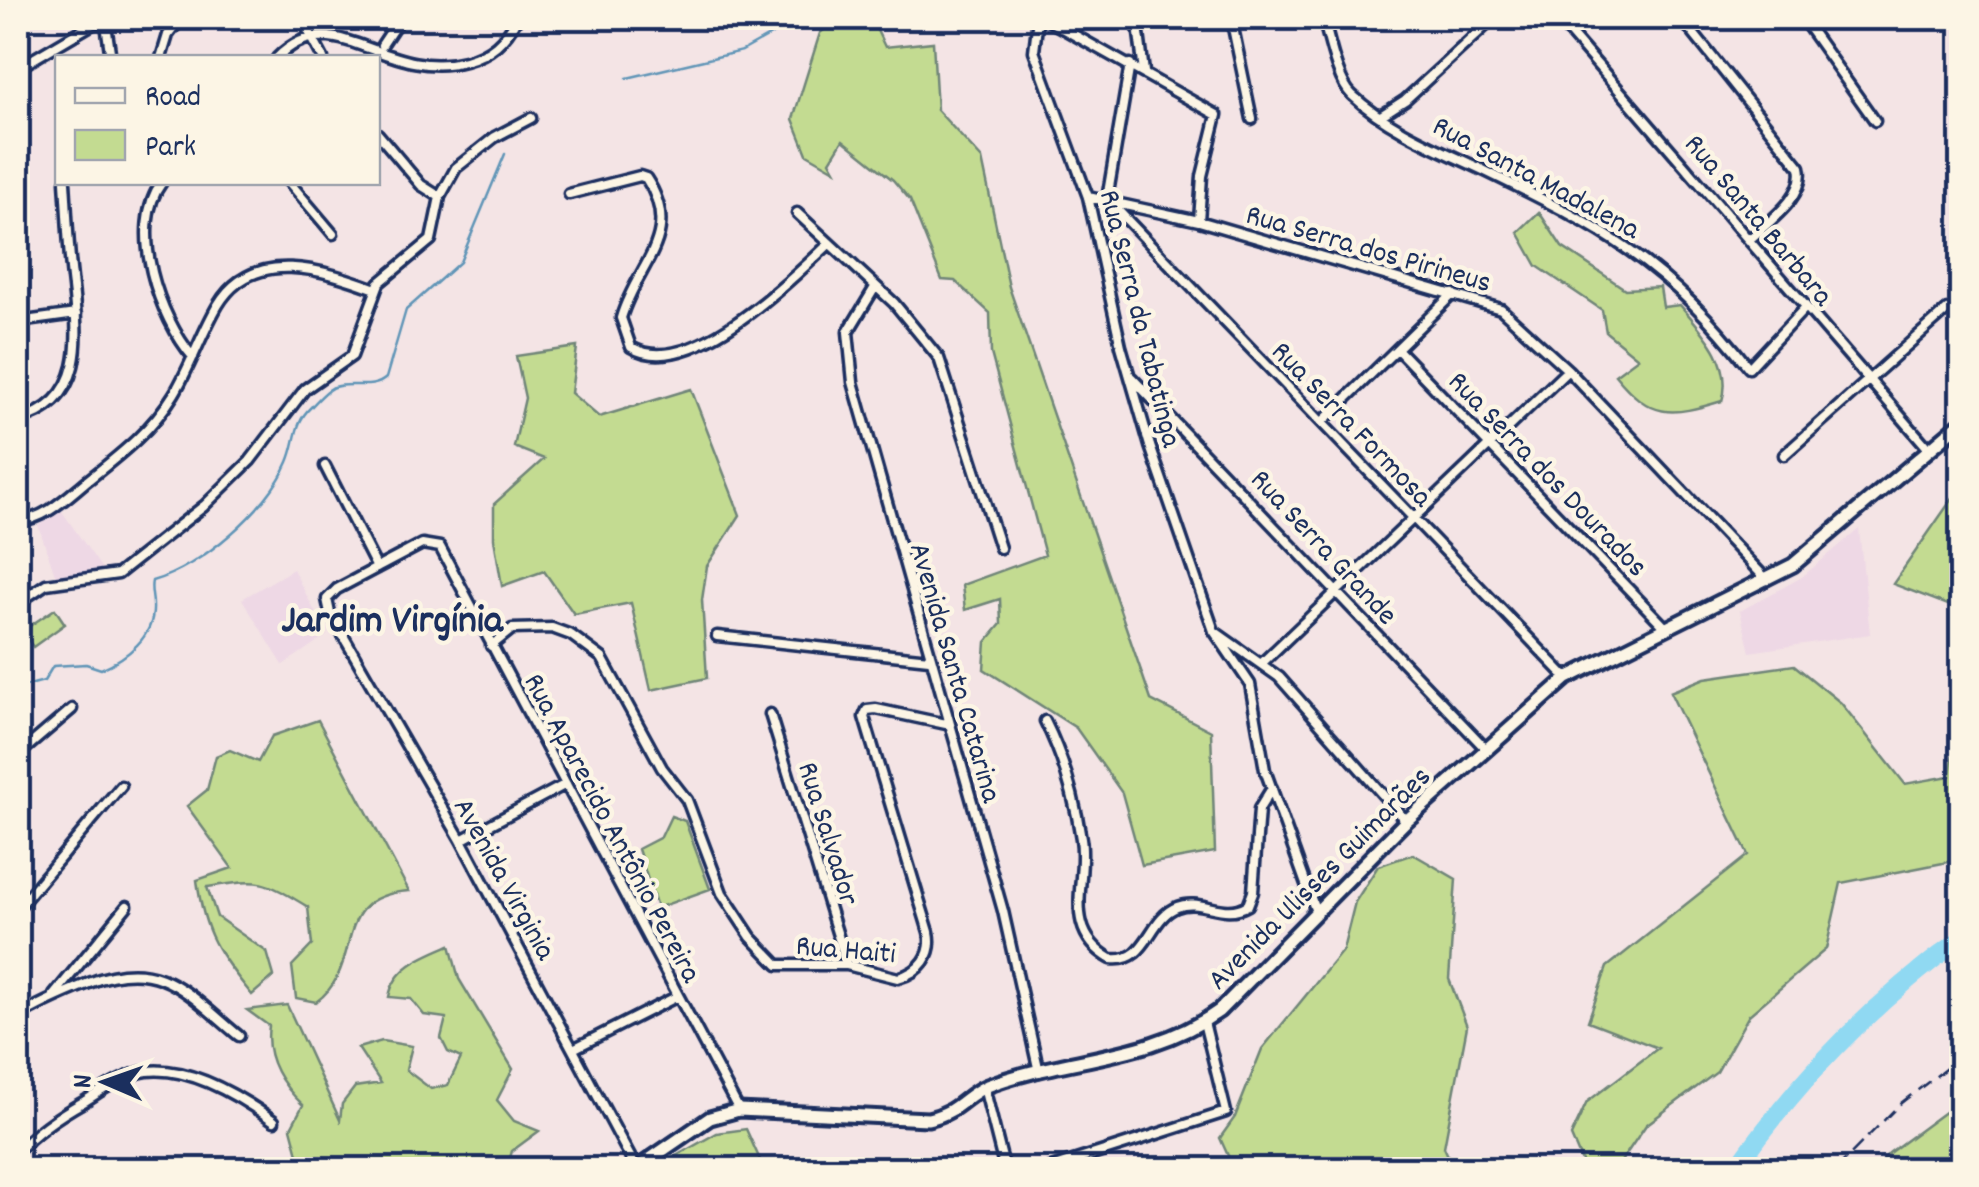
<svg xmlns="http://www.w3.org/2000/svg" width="1979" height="1187" viewBox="0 0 1979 1187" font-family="Dekko,sans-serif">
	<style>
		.built { fill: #eed8e5 }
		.green { fill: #c3db91; stroke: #6f8578; stroke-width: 2.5 }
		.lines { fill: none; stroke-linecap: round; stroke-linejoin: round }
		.stream { stroke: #6195b7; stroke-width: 2.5 }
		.river { stroke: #90d9f2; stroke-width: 18 }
		.street-casing { stroke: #1b2f5e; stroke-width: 15 }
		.secondary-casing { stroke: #1b2f5e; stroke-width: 19 }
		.street { stroke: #fcf5e5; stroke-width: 8 }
		.secondary { stroke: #fcf5e5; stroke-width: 11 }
		.rail { stroke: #1b2f5e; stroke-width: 2.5; stroke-dasharray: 15 8; stroke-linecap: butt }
		.labels { text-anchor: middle; stroke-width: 9; stroke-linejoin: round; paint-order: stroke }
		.street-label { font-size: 30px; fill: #1b2f5e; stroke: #fcf5e5 }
		.district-label { font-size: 40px; font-weight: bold; fill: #1b2f5e; stroke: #fcf5e5 }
	</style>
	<rect width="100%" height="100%" fill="#f4e4e5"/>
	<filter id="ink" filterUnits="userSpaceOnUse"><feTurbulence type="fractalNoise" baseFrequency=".01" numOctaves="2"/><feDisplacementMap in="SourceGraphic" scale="20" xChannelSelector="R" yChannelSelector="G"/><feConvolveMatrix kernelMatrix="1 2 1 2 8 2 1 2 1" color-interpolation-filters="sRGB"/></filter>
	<g filter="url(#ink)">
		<!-- built -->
		<path class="built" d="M61,510l44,63 -49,4 -18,-52z
			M1859,529l11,105 -120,18 -10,-41 62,-34z
			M293,569l34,66 -44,30 -41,-66z"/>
		<!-- green -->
		<path class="green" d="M839,18h32l14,29 48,-5 4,68 45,49 27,128 142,413 60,31 4,121 -73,13 -20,-72 -46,-65 -92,-59 2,-27 15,-18 -1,-25 -35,11 -3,-25 83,-30 -54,-202 -1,-40 -35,-32 -13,-1 -32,-80 -17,-20 -50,-40 -13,21 5,9 -28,-16 -14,-35 27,-86z
			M1539,212l23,35 63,42 35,-2 3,20 17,-2c23,27 54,58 42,96 -52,16 -71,18 -107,-26l23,-17 -32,-26 -4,-22 -65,-44 -19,-34z
			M577,347l-6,46 28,24 92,-28 49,126 -33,51 -5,34 5,78 -56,12 -20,-87 -57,11 -30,-43 -42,15 -8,-47v-35l50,-45 -30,-12 11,-49 -9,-42z
			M1961,486v124l-68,-26z
			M55,609l10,15 -32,23 -11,-16z
			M1794,665l47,38 64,81 45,-8 11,-89v165l-13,10 -107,21 -15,66 -77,66 -32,57 -71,53 -30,44h-31l-14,-33 16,-34 71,-54 -70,-27 19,-54 141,-112 -78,-163 35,-14z
			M318,720l91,171c-82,5 -42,73 -93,111l-20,-4 -4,-32 20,-21 -4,-38c-48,-29 -46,-28 -101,-20l10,30 50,35 7,24 -22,19c-34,-42 -48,-61 -55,-115l35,-12 -45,-62 20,-16 9,-34 14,-6 28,12 14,-26z
			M671,816l14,5 25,68 -53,19 -19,-59 23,-12z
			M1413,854l43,25 -7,100 18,47 -23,121 10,22h-220l-14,-31 15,-21 27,-68 81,-99 12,-48 23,-36z
			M450,945l9,34 54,90 -16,31 17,21 25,10 -27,20 -5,18h-205l-11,-41 12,-23c-22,-21 -39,-47 -34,-79l-22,-16 40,-5 53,115 2,-16 13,-17 26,-4 -23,-35 24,-7 30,5 -6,24 25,19 17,-4 13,-27 -13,-6 -7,-14 5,-20 -22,-3 -13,-16 -22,-2c5,-30 35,-41 61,-52z
			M1961,1100v58l-12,11h-73l13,-16z
			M746,1129l15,33 18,7h-126l64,-36z"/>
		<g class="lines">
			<!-- stream -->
			<path class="stream" d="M627,78l115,-27 45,-25 19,1 14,-9
				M18,688l26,-7 9,-15 33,-2 15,5c25,-11 54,-32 52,-64 0,-9 -3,-15 -1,-24 48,-13 116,-72 136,-119 9,-20 5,-38 23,-55 6,-6 16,-18 23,-20 18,-6 38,4 52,-9l20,-68 54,-48 45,-108"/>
			<!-- river -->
			<path class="river" d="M1735,1170c62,-89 139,-168 227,-232"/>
			<!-- street casing -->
			<g class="street-casing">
				<path id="street" d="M105,18l6,40
					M1038,18l-4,33 54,146 33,149 29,100 64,185 36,53 15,86 51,142
					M1044,18l173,97 -15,61 -3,45
					M1137,18l7,54
					M1231,18l21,101
					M1323,18c6,20 14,63 29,77 36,34 89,55 133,76 116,56 184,93 264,197l56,-60
					M1557,18l371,430
					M1681,18l119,149c7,29 -32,55 -51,73
					M1802,18l73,103
					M306,26l17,32
					M382,45l18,-27
					M161,58l7,-23 13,-17
					M277,58c57,-58 107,24 188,3 26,-7 40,-20 52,-43
					M1130,64l-23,135 460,479
					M18,68l85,-50
					M1382,115l23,-15 89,-82
					M378,134l43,51 19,12
					M162,182c-35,46 -2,137 31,175
					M289,182l44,52
					M569,194l71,-18 6,2c38,58 -9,85 -25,140l10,29c58,35 158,-66 198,-103
					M1088,197l111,24 302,88 67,61 199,210
					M797,213l97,90 45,55 61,190
					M874,289l-26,43 5,50 150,529 36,161
					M18,322l58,-8
					M1399,351l267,277
					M1132,378l355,372
					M18,420c74,-19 59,-93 53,-151 -3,-28 -4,-58 -6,-87
					M1322,422l131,-128
					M1784,455l163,-145
					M325,466l52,102
					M18,521c28,-2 49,-24 70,-41 33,-26 64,-50 86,-86 17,-28 27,-60 44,-89 35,-59 106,-35 158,-16
					M18,603l28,-19 72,-10 86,-68 46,-45 55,-72 47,-33 27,-73 52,-43 9,-43 16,-29 39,-31 36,-19
					M1214,631l65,46 127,144
					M717,636l212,23
					M491,646l21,-17 40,-1 19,7 31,23 60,110 25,32 35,93 29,44 27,28h69l51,13c22,-6 36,-23 31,-46l-65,-215 3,-7 9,-1 70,15
					M1263,662l305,-292
					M770,714l77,251
					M1045,721c19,38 30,77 36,118 7,42 -21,91 30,120 37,5 37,-41 66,-52 24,-10 46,13 71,-2l5,-13 6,-83 13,-21
					M18,755l54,-46
					M461,840l105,-56
					M18,908l103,-122
					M54,995l73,-89
					M18,1017c22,-14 46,-24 71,-34 70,-28 98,10 150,53
					M573,1049l105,-53
					M984,1087l21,83
					M18,1151c19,-21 42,-36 67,-50 19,-12 40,-27 62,-30 44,-5 94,26 127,50
					M636,1168l-175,-328 -131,-227 -3,-14 10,-10 85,-45 18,3 299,563
					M1045,1170l181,-58 -22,-90"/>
			</g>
			<!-- secondary casing -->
			<g class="secondary-casing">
				<path id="secondary" d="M634,1170l76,-52 29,-8 189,9c31,-7 36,-23 59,-33 78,-30 162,-25 232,-75l187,-190 161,-143 226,-113 169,-143"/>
			</g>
			<!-- street -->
			<use href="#street" class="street"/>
			<!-- secondary -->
			<use href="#secondary" class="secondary"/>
			<!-- rail -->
			<path class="rail" d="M1835,1170l66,-67 61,-47"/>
		</g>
	</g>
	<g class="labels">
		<!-- street labels -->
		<g class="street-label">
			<text transform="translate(1537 176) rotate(28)" y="10">Rua Santa Madalena</text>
			<text transform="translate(1760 219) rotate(50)" y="10">Rua Santa Barbara</text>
			<text transform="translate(1369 247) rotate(16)" y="10">Rua Serra dos Pirineus</text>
			<text transform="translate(1142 318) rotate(76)" y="10">Rua Serra da Tabatinga</text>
			<text transform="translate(1353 423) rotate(46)" y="10">Rua Serra Formosa</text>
			<text transform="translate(1549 473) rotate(46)" y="10">Rua Serra dos Dourados</text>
			<text transform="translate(1325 546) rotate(47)" y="10">Rua Serra Grande</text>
			<text transform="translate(957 672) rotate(74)" y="10">Avenida Santa Catarina</text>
			<text transform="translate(614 827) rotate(62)" y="10">Rua Aparecido Antônio Pereira</text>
			<text transform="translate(830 833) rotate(73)" y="10">Rua Salvador</text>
			<text transform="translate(1318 877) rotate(-45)" y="10">Avenida Ulisses Guimarães</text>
			<text transform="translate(506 878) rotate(61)" y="10">Avenida Virginia</text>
			<text transform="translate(846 948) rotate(5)" y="10">Rua Haiti</text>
		</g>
		<!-- district labels -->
		<g class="district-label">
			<text x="392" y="631">Jardim Virgínia</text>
		</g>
	</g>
	<!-- margin -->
	<rect width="1979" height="1187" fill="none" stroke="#fcf5e5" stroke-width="60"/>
	<rect x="30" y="30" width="1919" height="1127" fill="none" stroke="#1b2f5e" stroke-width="4" filter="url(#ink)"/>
	<!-- legend -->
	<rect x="55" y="55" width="325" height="130" fill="#fcf5e5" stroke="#a2a6af" stroke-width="2.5"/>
	<rect x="75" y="88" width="50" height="15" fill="#fcf5e5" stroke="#a2a6af" stroke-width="2.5"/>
	<text x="145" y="105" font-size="30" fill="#1b2f5e">Road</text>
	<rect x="75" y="130" width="50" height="30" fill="#c3db91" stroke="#a2a6af" stroke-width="2.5"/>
	<text x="145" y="155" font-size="30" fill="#1b2f5e">Park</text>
	<!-- north arrow -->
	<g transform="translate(105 1082) rotate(272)" stroke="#fcf5e5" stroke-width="8" paint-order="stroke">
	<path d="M0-8L18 38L0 25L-18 38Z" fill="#1b2f5e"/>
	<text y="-15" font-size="28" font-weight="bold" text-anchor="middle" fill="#1b2f5e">N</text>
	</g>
</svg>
